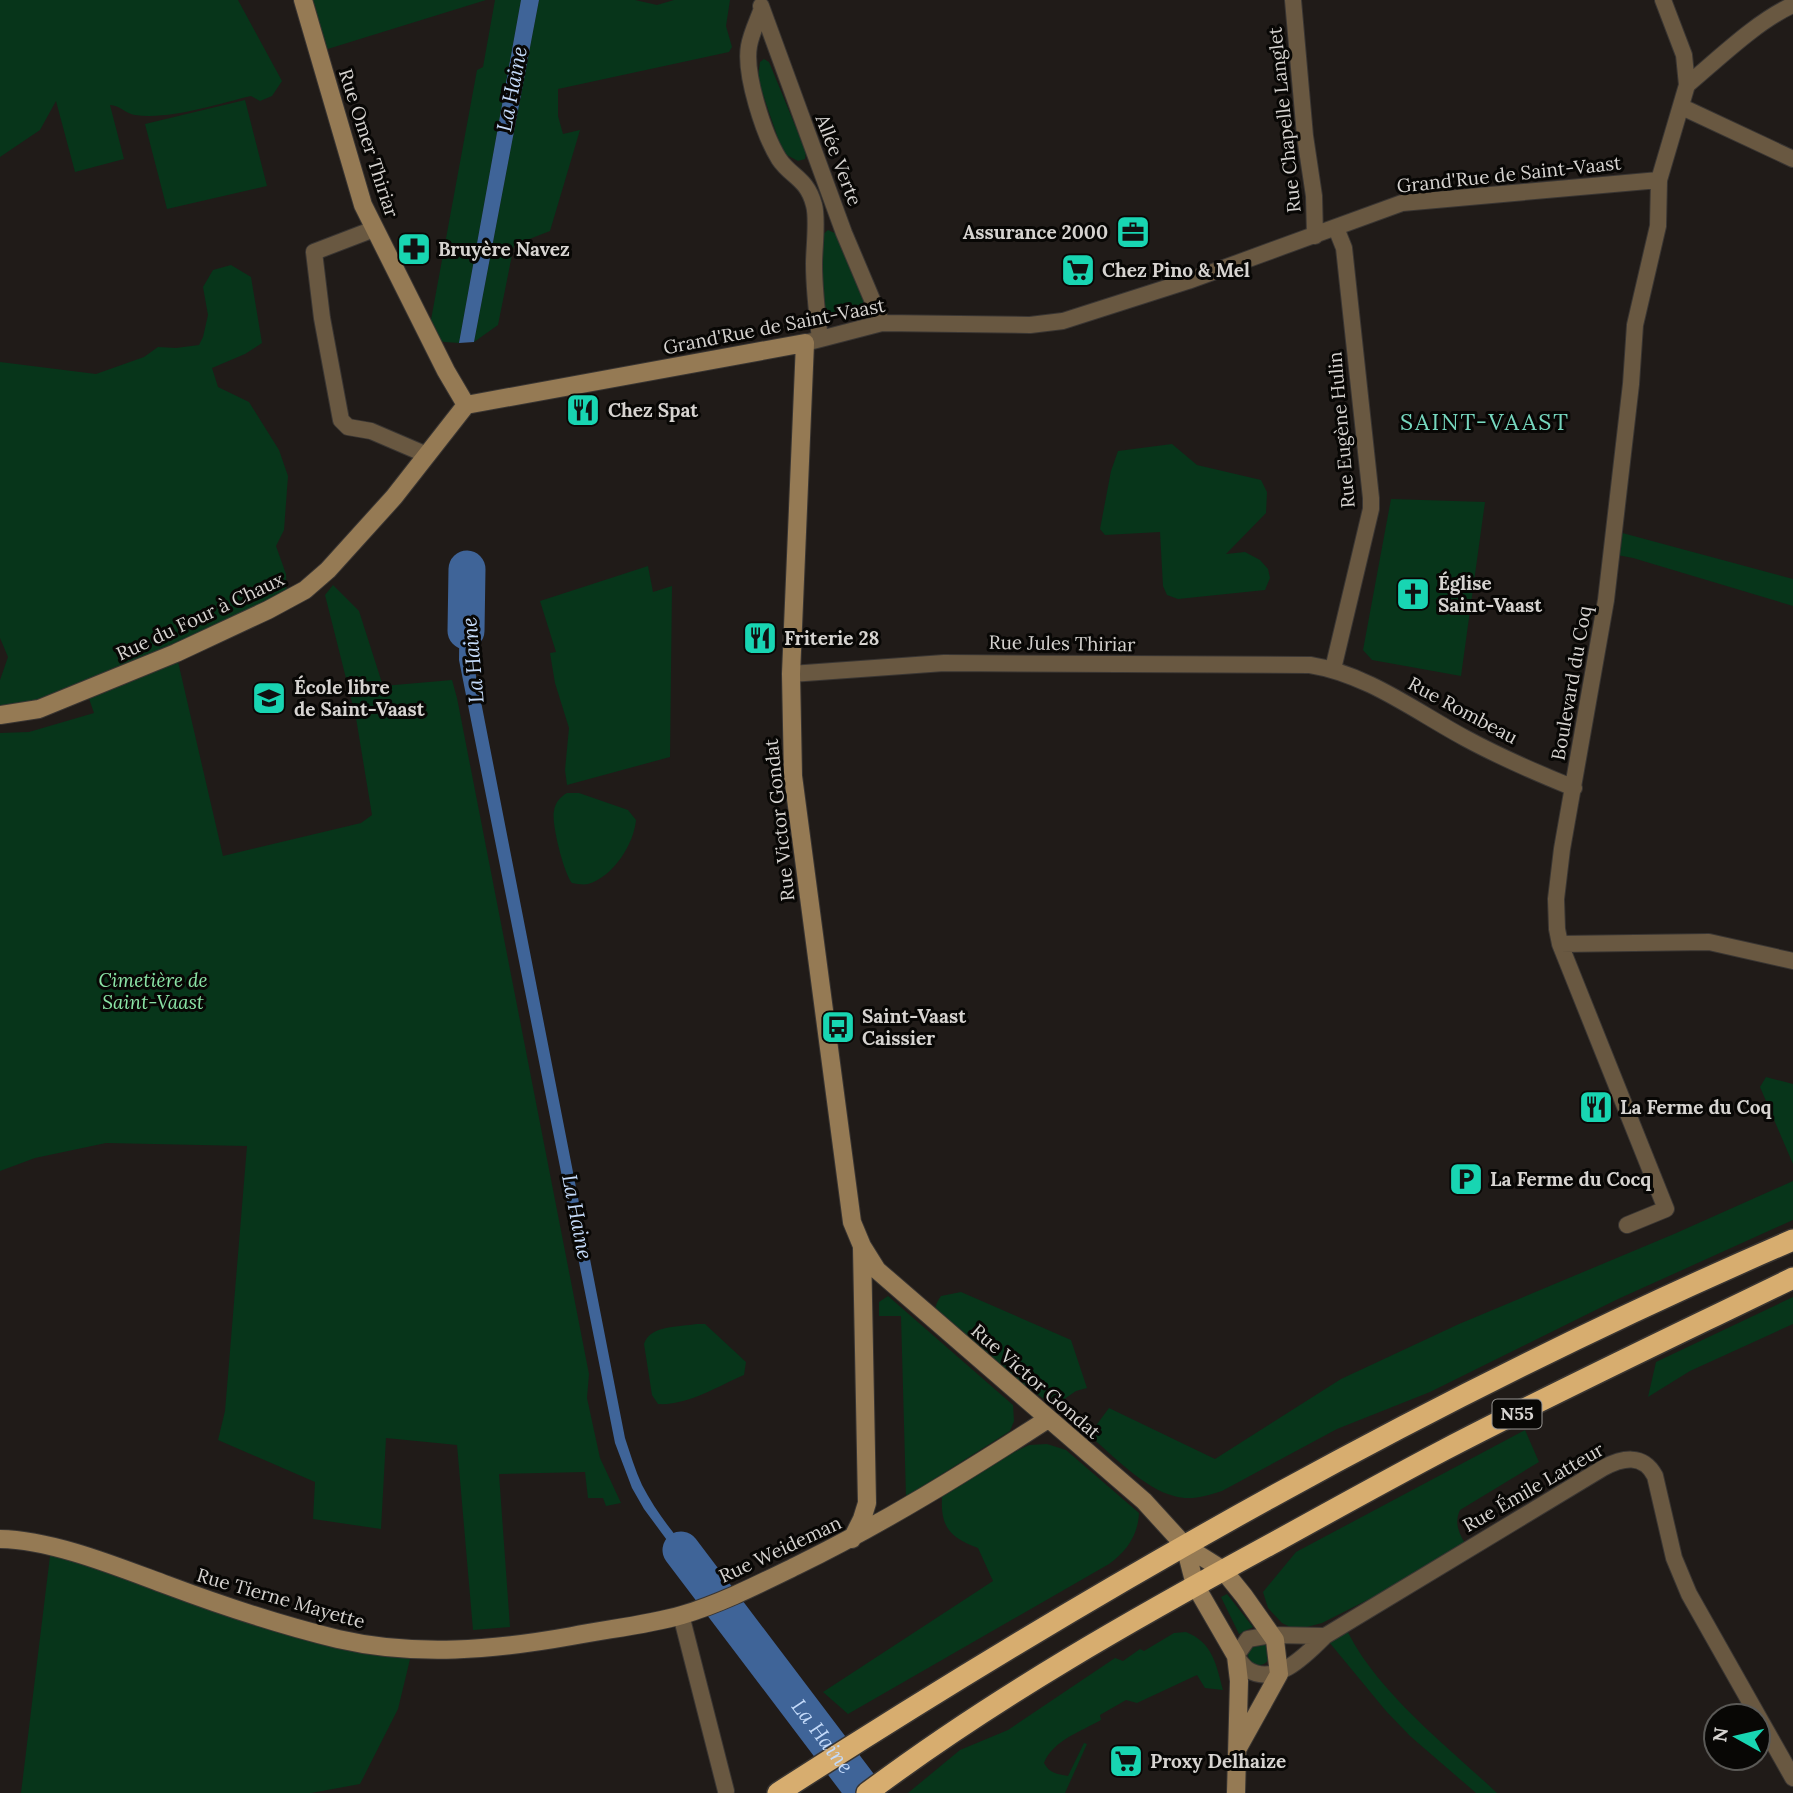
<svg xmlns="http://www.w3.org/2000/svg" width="1793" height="1793" viewBox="0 0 1793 1793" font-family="Lora,serif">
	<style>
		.green { fill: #07351a }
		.water { fill: #3f6498 }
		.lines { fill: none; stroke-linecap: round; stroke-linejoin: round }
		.river { stroke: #3f6498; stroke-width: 37 }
		.street-casing { stroke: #393532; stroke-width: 18 }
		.secondary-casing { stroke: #393532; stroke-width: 20 }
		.highway-casing { stroke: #393532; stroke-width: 24 }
		.street { stroke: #695841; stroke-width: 16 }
		.secondary { stroke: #957a54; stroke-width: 18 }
		.highway { stroke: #d7ad6f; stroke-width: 21 }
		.labels { text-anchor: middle; stroke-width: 6; stroke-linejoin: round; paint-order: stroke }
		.shield { fill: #080705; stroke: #989693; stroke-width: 2 }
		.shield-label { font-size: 18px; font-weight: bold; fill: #d6d3d0 }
		.street-label { font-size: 19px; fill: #d6d3d0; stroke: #080705 }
		.poi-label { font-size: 19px; font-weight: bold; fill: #d6d3d0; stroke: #080705; text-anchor: start }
		.park-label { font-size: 19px; font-style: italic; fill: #8be4a6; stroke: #080705 }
		.water-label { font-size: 21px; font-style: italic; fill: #c4daf9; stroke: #080705 }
		.quarter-label { font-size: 23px; letter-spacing: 2px; fill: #77d8bf; stroke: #080705 }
	</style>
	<rect width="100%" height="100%" fill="#201b18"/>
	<!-- green -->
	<path class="green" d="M0,0h238l44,81 -10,15 -12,5 -9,-5c-34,8 -81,24 -116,19 -9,-1 -15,-10 -25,-10l14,54 -49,13 -19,-71 -16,29 -40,27z
		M303,0h183l-168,52z
		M495,0h26l-62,343 -28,-2 -3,-5 49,-266 6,-3z
		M539,0h96l22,5 17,-5h56l-4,26 6,21 -3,5 -171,37v27l5,18 17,-4 -30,101 -36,14 -16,80 -24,17z
		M764,59l5,3 37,90 -1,7 -7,2 -15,-8 -23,-67 -2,-9 2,-15z
		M245,100l22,86 -100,23 -22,-85z
		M828,230l11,5 24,59v10l-30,9 -7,-4 -6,-18 1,-55z
		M231,265l20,12 11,66 -17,11 -33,14 6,19 31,15 30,48 9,26 -4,54 -8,16 10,28 1,26 -111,53 47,203 138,-33 11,-8 -16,-97 -31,-123 8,-10 26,26 24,75 69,-6 5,18 132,676 -2,24 13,60 21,45 -15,3 -3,-8h-15l-3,-26 -86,2 11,153 -37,3 -16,-185 -71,-7 -5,91 -68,-10 2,-37 -97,-42 7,-29 22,-265 -141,-3 -71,15 -35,13v-438l29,-1 65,-19 -8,-23 -86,25v-35l8,-23 -8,-19v-276l96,12 48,-17 14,-10 18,1 23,-3 4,-8 5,-22 -5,-28 10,-17z
		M1172,444l25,21 64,15 6,12 -1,21 -40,41 19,-2 15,8 8,9 2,9 -5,12 -87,9 -11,-4 -4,-9 -3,-54 -55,3 -5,-6 11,-58 7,-20z
		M1391,499l94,3 -24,174 -89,-16 -9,-10z
		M1615,531l178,48v27l-160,-48 -21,-4z
		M648,566l5,26 19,-6 -2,171 -103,28 -2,-15 4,-42 -14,-45 -5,-30 6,-1 -16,-51z
		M567,793h12l49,17 8,10c-2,24 -23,57 -48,64 -4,1 -11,0 -16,-1 -8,-9 -21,-60 -18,-72 1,-8 6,-14 13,-18z
		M1766,1077l27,7v80l-33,-77z
		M1793,1181v39l-175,79 -188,93 -93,37 -115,62c-15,5 -32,10 -48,5 -29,-7 -63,-42 -85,-61l20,-27 106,51 126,-80 118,-55 215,-90z
		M961,1292l110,48 16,48 -11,3 -22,15 -116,-82c-4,-11 -4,-19 3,-28z
		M888,1296l125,109 1,16 -4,10 -104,66 -5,-181h-22v-14z
		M1793,1297v27l-103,47 -42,26 8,-35z
		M697,1324h8l41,38 -2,13c-26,11 -57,31 -86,29l-6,-9 -8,-51c6,-19 35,-17 53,-20z
		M1525,1430l14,32 -79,48c-7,15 1,26 8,39l-146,74 -19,5 -9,1 -12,-6 -14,-15 -5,-16 33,-40z
		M1047,1444l19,6 73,63c-1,22 -12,38 -30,51l-261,150 -25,-22 170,-111 -15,-33c-34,-12 -39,-27 -35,-61l86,-42z
		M51,1548l177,60 184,43 -14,58 -38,75 -49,9h-290z
		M1227,1594l26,33 -14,7 -18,-37z
		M1344,1624c28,64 102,121 153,169h-21l-66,-57 -24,-25 -57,-69z
		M1186,1632c27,11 30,32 37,58l-18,-2 -8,-13 -60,28 -11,-3 -26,15 1,5c-19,11 -48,20 -57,43 5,10 13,11 24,13l16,-33 3,1 -22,49h-157l52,-43 48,-20 107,-72 8,3 17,-12 4,2 30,-18z
		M1248 1654a11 11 0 1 1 22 0a11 11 0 1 1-22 0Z"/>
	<!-- water -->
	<path class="water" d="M521,0h18l-65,342 -15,1z
		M460,580h12l-1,52 5,44 149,762c5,15 10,32 17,47 19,37 49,69 76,102l-12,6 -62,-84 -12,-21 -17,-45 -156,-783z"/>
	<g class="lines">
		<!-- river -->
		<g class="river">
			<path d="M466,631l1,-62"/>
			<path id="s1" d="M681,1550l184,243"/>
		</g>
		<!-- street casing -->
		<g class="street-casing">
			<path id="street" d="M1293,0l12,136 9,60 1,40
				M761,6l83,227 38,90
				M761,11c-4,11 -10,23 -12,35 -5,28 15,89 30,113 12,18 28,19 35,46 4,14 0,43 0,59 0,25 3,50 6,75
				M1687,85c30,-25 71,-65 106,-80
				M1682,107l111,52
				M374,229l-60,23 8,66 19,102 7,7 23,4 56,24
				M805,343l77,-20 148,2 33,-4 125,-40 214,-78 257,-23
				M1333,669l38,-160v-11l-27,-250 -8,-20
				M791,674l153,-11 366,2c57,9 105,46 155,73 35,19 72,35 109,50
				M1560,944l149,-2 84,19
				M1627,1225l39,-16 -106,-265 -3,-15 -1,-30 6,-50 44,-249 25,-216 4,-59 23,-99 1,-46 28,-95 -3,-30 -21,-55
				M681,1615l45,176
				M1325,1636l-53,-1 -24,4 -12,17c3,4 7,10 11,13 28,19 60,-15 78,-33l278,-168c19,-10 40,-15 52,8l19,82 15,36 104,184"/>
		</g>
		<!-- secondary casing -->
		<g class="secondary-casing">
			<path id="secondary" d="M303,0l60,205 83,166 20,34
				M466,405l339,-62 -14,331 2,102 59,446 10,24 15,24 267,231 41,45 38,24 21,26 31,44 4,34 -41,74
				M0,715l39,-6 137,-56 92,-43 37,-20 23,-20 66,-73 72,-92
				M0,1539c53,1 118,28 167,46 56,21 113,40 171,54 78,18 156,11 234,-3 36,-7 75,-11 110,-21 40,-12 77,-31 114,-49 88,-43 170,-94 252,-147
				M852,1539l10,-20 5,-16 -5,-255
				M1185,1546l10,39 41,71 3,25 -3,112"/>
		</g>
		<!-- highway casing -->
		<g class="highway-casing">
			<path id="highway" d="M778,1793c324,-209 661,-400 1015,-553
				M867,1793c128,-96 268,-175 408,-251 56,-31 112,-62 169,-92 115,-60 232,-115 349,-172"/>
		</g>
		<!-- street -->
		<use href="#street" class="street"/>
		<!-- secondary -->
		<use href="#secondary" class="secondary"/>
		<!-- highway -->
		<use href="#highway" class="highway"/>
	</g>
	<!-- icons -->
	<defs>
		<g id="office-square" transform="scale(1.75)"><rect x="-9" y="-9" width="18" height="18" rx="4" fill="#18d5b2" stroke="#080705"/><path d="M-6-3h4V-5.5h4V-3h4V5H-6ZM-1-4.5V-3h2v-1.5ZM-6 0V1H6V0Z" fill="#111"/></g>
		<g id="pharmacy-square" transform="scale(1.75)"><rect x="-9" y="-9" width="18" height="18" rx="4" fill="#18d5b2" stroke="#080705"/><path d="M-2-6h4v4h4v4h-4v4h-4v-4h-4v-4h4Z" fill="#111"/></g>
		<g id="supermarket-square" transform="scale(1.75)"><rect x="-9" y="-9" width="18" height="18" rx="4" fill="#18d5b2" stroke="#080705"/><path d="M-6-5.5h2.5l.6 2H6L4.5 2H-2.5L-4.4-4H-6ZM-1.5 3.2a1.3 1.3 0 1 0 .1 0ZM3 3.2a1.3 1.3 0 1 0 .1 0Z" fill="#111"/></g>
		<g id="restaurant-square" transform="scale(1.75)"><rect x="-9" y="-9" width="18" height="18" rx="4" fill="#18d5b2" stroke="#080705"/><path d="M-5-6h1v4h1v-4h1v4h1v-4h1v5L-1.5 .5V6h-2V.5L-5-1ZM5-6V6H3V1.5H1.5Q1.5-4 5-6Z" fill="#111"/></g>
		<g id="church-square" transform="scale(1.75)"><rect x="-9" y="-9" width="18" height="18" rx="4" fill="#18d5b2" stroke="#080705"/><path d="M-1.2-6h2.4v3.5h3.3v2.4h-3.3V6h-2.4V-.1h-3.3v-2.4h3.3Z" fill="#111"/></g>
		<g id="school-square" transform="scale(1.75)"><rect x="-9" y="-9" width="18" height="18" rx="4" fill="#18d5b2" stroke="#080705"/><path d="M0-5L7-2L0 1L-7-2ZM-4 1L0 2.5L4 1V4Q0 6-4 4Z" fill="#111"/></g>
		<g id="bus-square" transform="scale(1.75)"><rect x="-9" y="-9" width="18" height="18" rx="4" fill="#18d5b2" stroke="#080705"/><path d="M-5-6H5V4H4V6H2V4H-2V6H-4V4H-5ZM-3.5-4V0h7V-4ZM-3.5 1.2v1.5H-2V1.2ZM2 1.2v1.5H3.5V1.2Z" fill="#111"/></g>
		<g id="parking-square" transform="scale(1.75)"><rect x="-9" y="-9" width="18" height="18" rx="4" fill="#18d5b2" stroke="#080705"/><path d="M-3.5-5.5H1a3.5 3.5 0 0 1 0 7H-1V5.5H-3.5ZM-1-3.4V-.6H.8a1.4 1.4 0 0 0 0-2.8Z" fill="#111"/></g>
	</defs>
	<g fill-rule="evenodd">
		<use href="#office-square" x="1133" y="232"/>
		<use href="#pharmacy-square" x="414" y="249"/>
		<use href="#supermarket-square" x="1078" y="270"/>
		<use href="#restaurant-square" x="583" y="410"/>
		<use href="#church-square" x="1413" y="594"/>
		<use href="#restaurant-square" x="760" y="638"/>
		<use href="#school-square" x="269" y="698"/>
		<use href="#bus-square" x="838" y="1027"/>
		<use href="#restaurant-square" x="1596" y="1107"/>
		<use href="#parking-square" x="1466" y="1179"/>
		<use href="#supermarket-square" x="1126" y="1761"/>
	</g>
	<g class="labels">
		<!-- shield labels -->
		<rect class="shield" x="1492.5" y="1399.5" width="49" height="29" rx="5"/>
		<g class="shield-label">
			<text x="1517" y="1420">N55</text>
		</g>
		<!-- street labels -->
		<g class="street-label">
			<text transform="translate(1284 120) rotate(-96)" y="7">Rue Chapelle Langlet</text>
			<text transform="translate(369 143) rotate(72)" y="7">Rue Omer Thiriar</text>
			<text transform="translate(839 160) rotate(69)" y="7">Allée Verte</text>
			<text transform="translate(1509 174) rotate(-6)" y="7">Grand'Rue de Saint-Vaast</text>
			<text transform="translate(774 326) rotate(-11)" y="7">Grand'Rue de Saint-Vaast</text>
			<text transform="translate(1341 430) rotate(-95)" y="7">Rue Eugène Hulin</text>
			<text transform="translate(200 616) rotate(-25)" y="7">Rue du Four à Chaux</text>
			<text transform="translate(1062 643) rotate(1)" y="7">Rue Jules Thiriar</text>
			<text transform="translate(1571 683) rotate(-80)" y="7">Boulevard du Coq</text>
			<text transform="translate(1463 710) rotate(28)" y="7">Rue Rombeau</text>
			<text transform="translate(779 820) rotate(-96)" y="7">Rue Victor Gondat</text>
			<text transform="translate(1036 1381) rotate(41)" y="7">Rue Victor Gondat</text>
			<text transform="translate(1533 1487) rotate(-30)" y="7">Rue Émile Latteur</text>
			<text transform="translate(780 1549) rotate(-25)" y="7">Rue Weideman</text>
			<text transform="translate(281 1598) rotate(16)" y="7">Rue Tierne Mayette</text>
		</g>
		<!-- poi labels -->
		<g class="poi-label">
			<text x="1108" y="239" text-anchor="end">Assurance 2000</text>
			<text x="438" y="256">Bruyère Navez</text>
			<text x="1102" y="277">Chez Pino &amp; Mel</text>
			<text x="608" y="417">Chez Spat</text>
			<text x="1438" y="590">Église<tspan x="1438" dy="22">Saint-Vaast</tspan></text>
			<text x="784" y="645">Friterie 28</text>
			<text x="294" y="694">École libre<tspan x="294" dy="22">de Saint-Vaast</tspan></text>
			<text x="862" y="1023">Saint-Vaast<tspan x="862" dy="22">Caissier</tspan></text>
			<text x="1620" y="1114">La Ferme du Coq</text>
			<text x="1490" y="1186">La Ferme du Cocq</text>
			<text x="1150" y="1768">Proxy Delhaize</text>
		</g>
		<!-- park labels -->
		<g class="park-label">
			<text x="153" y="987">Cimetière de<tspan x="153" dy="22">Saint-Vaast</tspan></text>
		</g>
		<!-- water labels -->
		<g class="water-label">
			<text transform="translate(512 89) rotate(-79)" y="7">La Haine</text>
			<text transform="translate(473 660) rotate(-95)" y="7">La Haine</text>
			<text transform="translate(577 1217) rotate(79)" y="7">La Haine</text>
			<text dy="7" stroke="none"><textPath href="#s1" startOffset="234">La Haine</textPath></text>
		</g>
		<!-- quarter labels -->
		<g class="quarter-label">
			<text x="1485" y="430">SAINT-VAAST</text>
		</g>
	</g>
	<!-- north arrow -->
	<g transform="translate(1737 1737) rotate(278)"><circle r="33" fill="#080705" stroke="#5a5956" stroke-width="2"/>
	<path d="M0-5L12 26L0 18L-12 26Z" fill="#18d5b2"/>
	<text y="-10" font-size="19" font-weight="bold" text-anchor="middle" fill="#d6d3d0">N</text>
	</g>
</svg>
